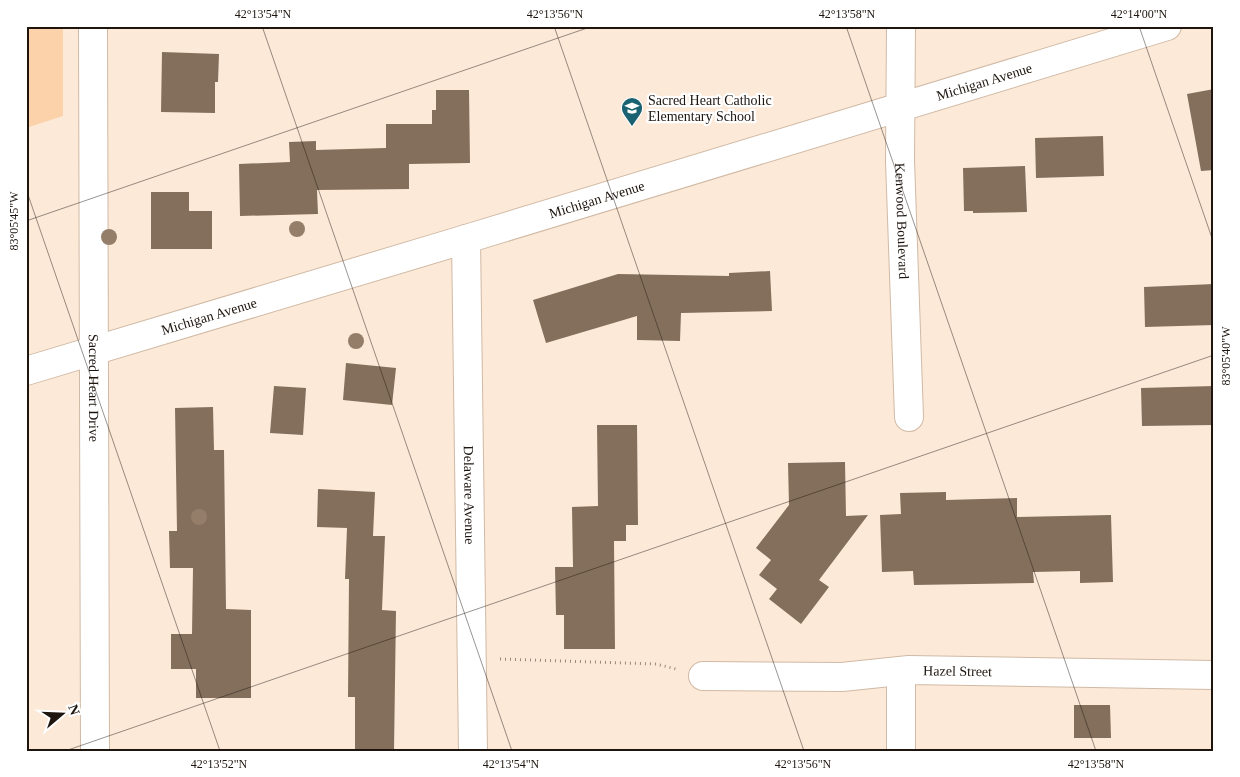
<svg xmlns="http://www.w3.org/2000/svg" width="1240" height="777" viewBox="0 0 1240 777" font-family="Georgia,serif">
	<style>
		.green { fill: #fcd2aa }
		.building { fill: #846f5c }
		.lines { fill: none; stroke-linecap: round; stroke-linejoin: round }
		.minor-casing { stroke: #d1baa5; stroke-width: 30 }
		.path { stroke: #97897d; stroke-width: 3; stroke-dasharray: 1 4; stroke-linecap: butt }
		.minor { stroke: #fff; stroke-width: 28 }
		.tree { fill: #947e69 }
		.ticks { fill: none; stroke: #1d150e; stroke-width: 1; stroke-opacity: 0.45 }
		.labels { text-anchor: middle; stroke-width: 4.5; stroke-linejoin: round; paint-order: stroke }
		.street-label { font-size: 14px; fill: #1d150e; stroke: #fff }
		.poi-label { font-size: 14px; fill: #1d150e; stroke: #fff; text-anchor: start }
		.neatline { fill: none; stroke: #1d150e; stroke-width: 2 }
		.ticks-label { font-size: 12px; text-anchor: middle; fill: #1d150e }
	</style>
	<rect width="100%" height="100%" fill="#fce9d8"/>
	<!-- green -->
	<path class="green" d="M26,26h37v90l-37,12z"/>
	<!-- building -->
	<path class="building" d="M162,52l57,2 -1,28h-3v31l-54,-1z
		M1214,89v81l-13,1 -14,-77z
		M436,90h33l1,73 -61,1v25l-92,1 1,24 -78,2 -1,-52 51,-2 -1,-20 27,-1v9l70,-2v-24h46v-14h4z
		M1103,136l1,40 -68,2 -1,-40z
		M1025,166l2,46 -54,1v-2h-9l-1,-43z
		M151,192h38v19h23v38h-61z
		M770,271l2,40 -91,2 -1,28 -43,-1v-24l-91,27 -13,-43 85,-26 111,2v-3z
		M1214,284v41l-69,2 -1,-40z
		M346,363l50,5 -4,37 -49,-5z
		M274,386l32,2 -3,47 -33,-2z
		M1214,386v39l-72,1 -1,-38z
		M213,407l1,43h10l2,159 25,1v88h-55v-29h-25v-35h21l1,-66h-23l-1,-37h8l-2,-123z
		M597,425h40l1,100h-12v16h-12l1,108h-51v-34h-8l-1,-48h18l-1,-60 26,-1z
		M845,462l1,54 22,-1 -49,65 10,7 -28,37 -32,-25 8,-10 -18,-14 12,-15 -15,-12 33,-43 -1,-42z
		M318,489l57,3 -2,44h12l-3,74 14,1 -2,140h-39v-54h-7l1,-118h-4l2,-51 -30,-1z
		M946,492v8l71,-2v19l94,-2 2,67 -33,1v-12l-47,1 1,11 -120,2 -1,-14 -31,1 -2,-57 21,-1 -1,-21z
		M1074,705h36l1,33h-37z"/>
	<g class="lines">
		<!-- minor casing -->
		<g class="minor-casing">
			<g id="minor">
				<path id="s1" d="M93,26l2,725"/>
				<path id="s2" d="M901,26l-1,135 9,256"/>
				<path id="s3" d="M466,239l7,512"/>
				<path id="s4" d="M26,371l440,-132 701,-213"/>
				<path d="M901,671v80"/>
				<path id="s5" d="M703,676l139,1 67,-7 305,5"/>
			</g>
		</g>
		<!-- path -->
		<path class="path" d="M500,659l156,5 20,5"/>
		<!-- minor -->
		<use href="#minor" class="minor"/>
	</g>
	<!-- trees -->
	<g class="tree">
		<circle cx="297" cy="229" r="8"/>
		<circle cx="109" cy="237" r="8"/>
		<circle cx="356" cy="341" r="8"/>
		<circle cx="199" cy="517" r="8"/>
	</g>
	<!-- ticks -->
	<path class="ticks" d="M262,26l250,725M554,26l250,725M846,26l250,725M1139,26l75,218M26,189l194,562M26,221l567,-195M65,751l1149,-396"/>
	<!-- icons -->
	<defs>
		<g id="school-pin" transform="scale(1.125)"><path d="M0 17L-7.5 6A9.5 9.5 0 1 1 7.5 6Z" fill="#1a6271" stroke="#fff"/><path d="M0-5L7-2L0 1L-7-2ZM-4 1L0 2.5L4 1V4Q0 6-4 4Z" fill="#fff"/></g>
	</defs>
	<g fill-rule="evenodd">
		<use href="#school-pin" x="632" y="108"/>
	</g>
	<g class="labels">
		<!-- street labels -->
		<g class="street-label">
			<text dy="5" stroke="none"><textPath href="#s4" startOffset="1001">Michigan Avenue</textPath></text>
			<text dy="5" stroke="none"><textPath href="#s4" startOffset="596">Michigan Avenue</textPath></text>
			<text dy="5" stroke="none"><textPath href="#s2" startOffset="195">Kenwood Boulevard</textPath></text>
			<text dy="5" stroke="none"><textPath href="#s4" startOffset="191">Michigan Avenue</textPath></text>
			<text dy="5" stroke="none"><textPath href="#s1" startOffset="362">Sacred Heart Drive</textPath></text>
			<text dy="5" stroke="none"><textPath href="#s3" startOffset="256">Delaware Avenue</textPath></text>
			<text dy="5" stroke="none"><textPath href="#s5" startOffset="255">Hazel Street</textPath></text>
		</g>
		<!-- poi labels -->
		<g class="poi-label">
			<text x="648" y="105">Sacred Heart Catholic<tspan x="648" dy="16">Elementary School</tspan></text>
		</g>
	</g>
	<!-- border -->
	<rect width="1240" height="777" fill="none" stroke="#ffffff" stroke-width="55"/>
	<!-- north arrow -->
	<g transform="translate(62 714) rotate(71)" stroke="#ffffff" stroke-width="4" paint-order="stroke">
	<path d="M0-4L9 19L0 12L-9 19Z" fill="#1d150e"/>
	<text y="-8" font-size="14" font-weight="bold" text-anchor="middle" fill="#1d150e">N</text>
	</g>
	<rect x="28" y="28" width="1184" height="722" class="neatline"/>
	<g class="ticks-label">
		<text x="263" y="18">42°13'54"N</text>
		<text x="555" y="18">42°13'56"N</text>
		<text x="847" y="18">42°13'58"N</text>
		<text x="1139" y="18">42°14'00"N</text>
		<text transform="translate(14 221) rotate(-90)" y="4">83°05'45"W</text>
		<text transform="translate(1226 356) rotate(-90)" y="4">83°05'40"W</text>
		<text x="219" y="768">42°13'52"N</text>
		<text x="511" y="768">42°13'54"N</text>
		<text x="803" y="768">42°13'56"N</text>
		<text x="1096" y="768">42°13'58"N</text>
	</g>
</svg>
